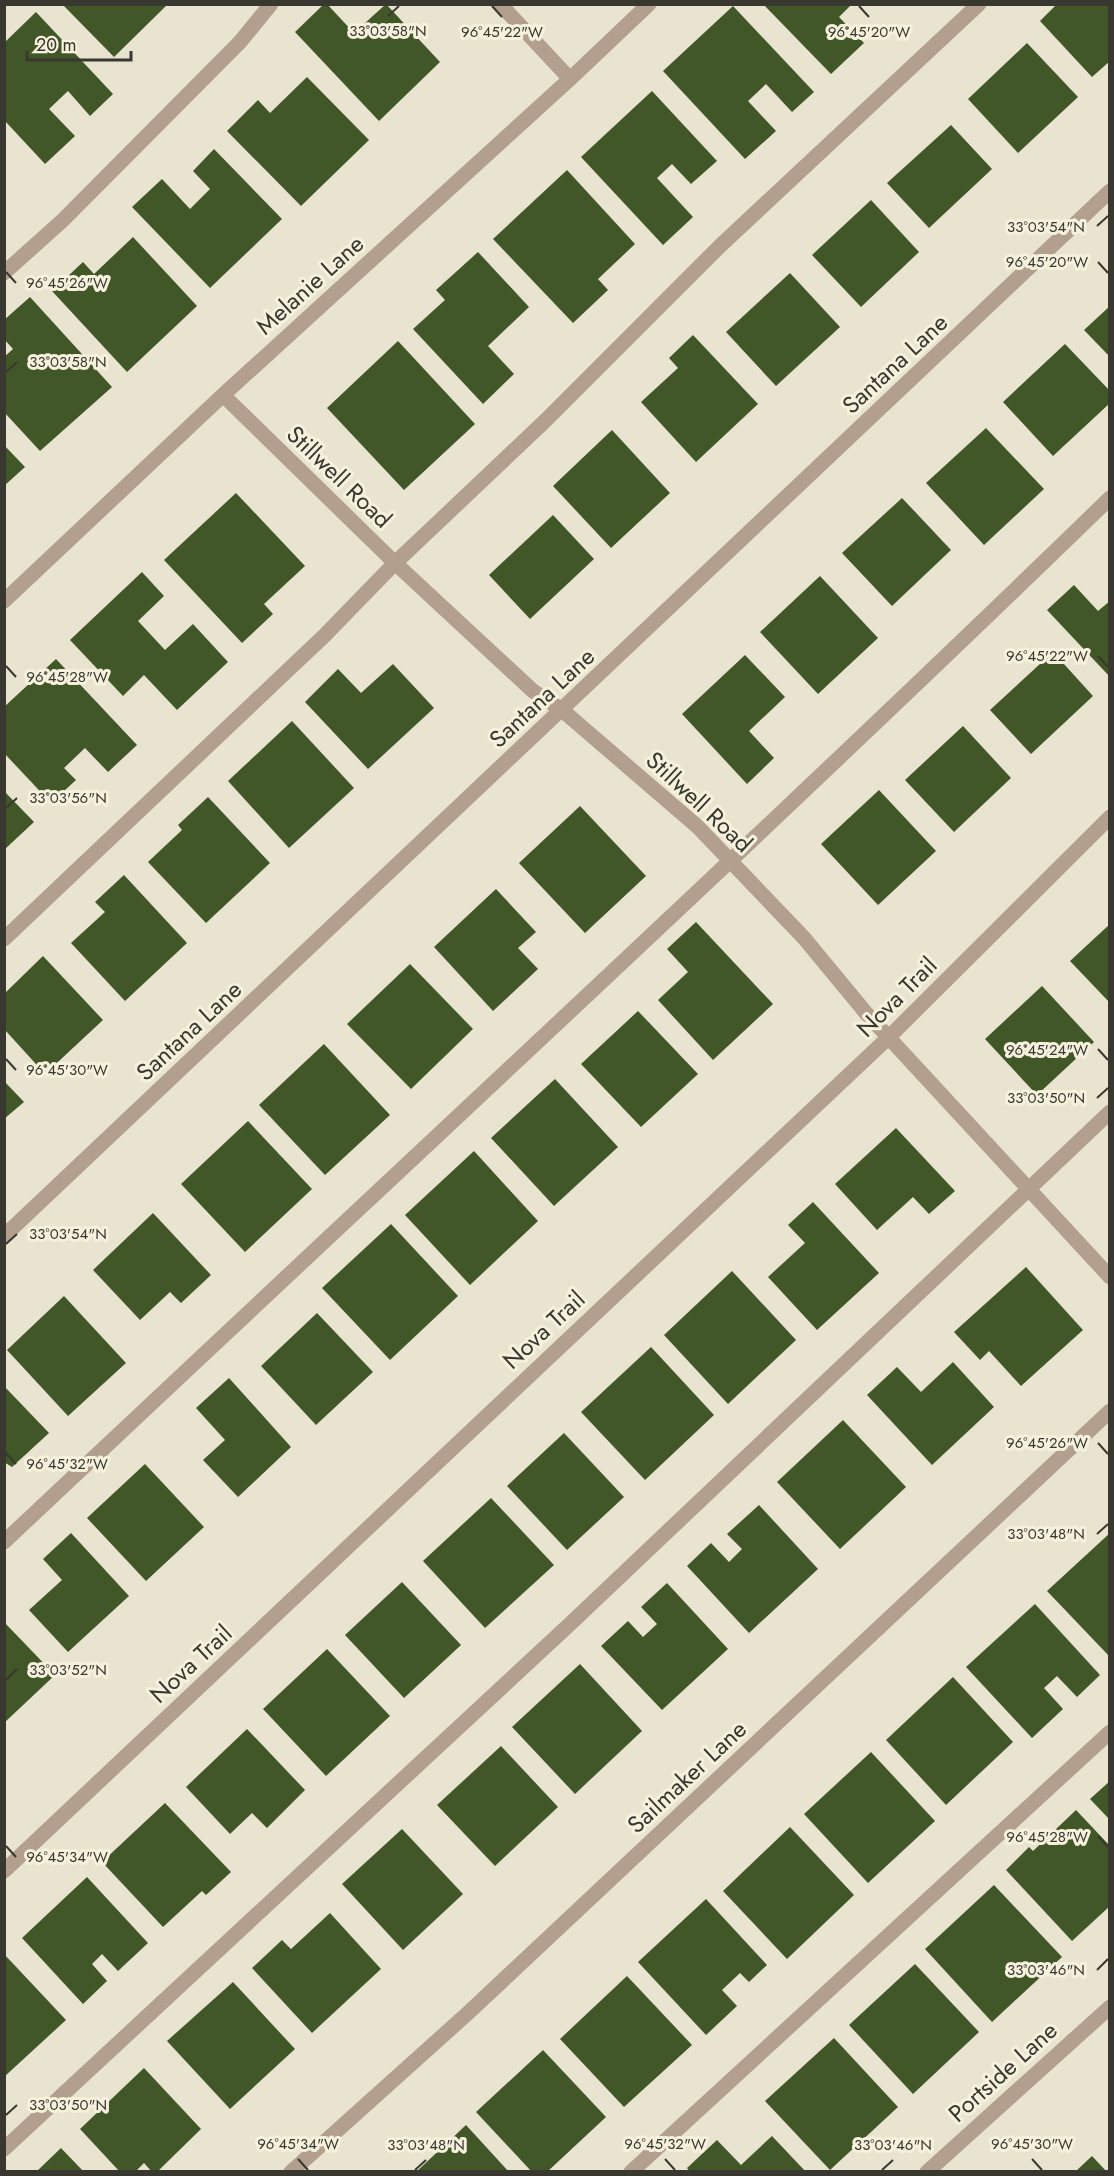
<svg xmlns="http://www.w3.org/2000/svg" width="1114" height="2176" viewBox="0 0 1114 2176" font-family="Jost,sans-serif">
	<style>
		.building { fill: #415728 }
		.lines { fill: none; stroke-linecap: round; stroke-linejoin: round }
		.lane { stroke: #b29f8d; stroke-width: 15 }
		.street { stroke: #b29f8d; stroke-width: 15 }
		.ticks { fill: none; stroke: #393830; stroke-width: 2 }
		.labels { text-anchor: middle; stroke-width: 6; stroke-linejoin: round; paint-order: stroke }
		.street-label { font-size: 24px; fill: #393830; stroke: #f5f1dd }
		.ticks-label { font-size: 15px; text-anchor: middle; fill: #393830; stroke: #f5f1dd; stroke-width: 6; stroke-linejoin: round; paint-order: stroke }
	</style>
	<rect width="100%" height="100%" fill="#e8e4d0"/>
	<!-- building -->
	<path class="building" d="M62,4h106l-54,53z
		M324,4h3l27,29 32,-29 54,58 -61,59 -84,-89z
		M763,4h89l-13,13 25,26 -33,31z
		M1057,4h53v57l-18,16 -52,-56z
		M733,6l81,86 -22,20 -26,-28 -18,17 28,30 -31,28 -82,-88z
		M36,12l77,82 -23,22 -22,-25 -19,18 26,27 -30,28 -40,-43v-79z
		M1027,43l51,54 -60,56 -50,-54z
		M307,77l62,63 -68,66 -74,-75 31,-31 12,13z
		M652,91l65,70 -26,23 -19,-20 -15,14 36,39 -30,28 -82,-88z
		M951,125l41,44 -63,59 -42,-45z
		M214,149l68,70 -72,69 -78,-81 30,-28 28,30 20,-20 -17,-18z
		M567,170l68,74 -37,35 10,11 -35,33 -80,-84z
		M871,200l48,52 -58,55 -49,-52z
		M133,237l64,69 -70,66 -75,-81 31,-29 11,12z
		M478,252l51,55 -41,39 26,28 -31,30 -70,-75 32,-29 -9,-10z
		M790,273l50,54 -64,59 -50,-54z
		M30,297l82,90 -72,64 -36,-39v-55l9,-8 -9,-10v-19z
		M1110,306v51l-26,-27z
		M693,335l65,69 -62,58 -55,-60 37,-34 -9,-10z
		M398,341l77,83 -71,66 -77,-82z
		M1065,344l45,47v12l-57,53 -50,-54z
		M986,428l58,61 -60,56 -58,-62z
		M612,430l58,63 -59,55 -58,-62z
		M4,445l21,22 -21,19z
		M236,493l69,73 -41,38 9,10 -31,29 -78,-83z
		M902,498l49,52 -59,56 -50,-53z
		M553,515l41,44 -64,60 -41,-44z
		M142,572l22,24 -26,25 27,29 28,-26 35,38 -51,48 -33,-35 -21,21 -53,-56z
		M820,576l58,62 -60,56 -58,-62z
		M1074,585l24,26 12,-10v76l-63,-67z
		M1053,652l40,44 -62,58 -41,-44z
		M745,655l40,42 -36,34 25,27 -27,26 -65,-70z
		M56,659l81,86 -29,27 -23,-24 -21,20 12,12 -25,23 -47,-50v-46z
		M393,664l41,44 -66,61 -63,-67 33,-33 23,24z
		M292,721l62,67 -65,60 -61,-67z
		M963,726l48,52 -57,54 -49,-52z
		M879,790l57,61 -58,54 -57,-61z
		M4,791l30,31 -30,28z
		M208,797l62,66 -64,60 -58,-61 34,-32 -4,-5z
		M580,806l66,70 -61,57 -66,-70z
		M124,875l63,68 -62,58 -54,-58 34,-31 -10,-10z
		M496,889l40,43 -18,16 20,21 -45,42 -59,-64z
		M696,922l77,82 -60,56 -55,-60 30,-28 -21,-23z
		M1110,924v79l-40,-42z
		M43,956l60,64 -58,54 -40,-44v-37z
		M410,964l63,65 -62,60 -64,-65z
		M1042,986l52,56 -57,53 -52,-56z
		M638,1011l60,63 -57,53 -60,-63z
		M324,1044l66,71 -65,60 -66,-70z
		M555,1079l63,68 -64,59 -63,-68z
		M4,1081l20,21 -20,17z
		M248,1121l64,68 -67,63 -64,-68z
		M896,1128l59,63 -26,23 -16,-17 -36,33 -42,-46z
		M474,1151l64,70 -68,64 -65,-70z
		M813,1202l66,71 -62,57 -49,-53 37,-34 -17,-18z
		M153,1213l58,62 -30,28 -11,-11 -30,28 -47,-50z
		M391,1224l67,72 -68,64 -68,-72z
		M1026,1267l57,63 -62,56 -32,-35 -9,9 -26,-28z
		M732,1271l64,69 -68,64 -64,-69z
		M64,1296l62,67 -58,53 -61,-66z
		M317,1313l56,59 -57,53 -55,-59z
		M651,1347l63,68 -69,65 -64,-68z
		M953,1362l41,45 -62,58 -65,-70 30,-28 24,25z
		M229,1378l62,69 -53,50 -35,-37 22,-20 -29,-32z
		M4,1386l45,47 -37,34 -8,-5z
		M843,1420l63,67 -66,62 -63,-67z
		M564,1433l60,64 -57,53 -60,-64z
		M145,1464l59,63 -58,54 -59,-63z
		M491,1498l63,67 -69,63 -62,-67z
		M759,1505l59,64 -69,64 -62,-67 24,-23 18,19 13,-13 -15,-15z
		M71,1533l58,63 -61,56 -39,-42 33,-30 -19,-21z
		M1110,1533v124l-63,-66z
		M402,1582l59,63 -57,53 -59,-63z
		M667,1583l61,66 -66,61 -61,-64 27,-25 15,16 14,-13 -16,-17z
		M1035,1604l65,71 -23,22 -20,-21 -13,12 19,21 -31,29 -66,-71z
		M4,1622l51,53 -51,48z
		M327,1649l63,67 -64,60 -63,-67z
		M580,1664l62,67 -67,63 -63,-67z
		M953,1677l60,65 -67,63 -60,-65z
		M247,1729l58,61 -38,38 -15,-15 -22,21 -44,-47z
		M501,1746l57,61 -63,59 -58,-61z
		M871,1752l64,69 -67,62 -64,-69z
		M1110,1781v39l-20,-21z
		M165,1803l66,69 -25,23 -4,-4 -39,36 -61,-65z
		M1076,1810l34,36v60l-38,35 -66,-71 23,-23 4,4z
		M790,1827l64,68 -67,64 -64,-68z
		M402,1829l61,65 -60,56 -61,-66z
		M87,1877l61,66 -30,28 -16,-17 -10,10 15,17 -24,23 -61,-66z
		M994,1885l68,72 -70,65 -67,-73z
		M706,1899l61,66 -18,17 -9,-9 -18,17 15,16 -31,29 -68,-73z
		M330,1913l51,56 -69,64 -60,-65 30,-28 9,9z
		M4,1954l62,66 -62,57z
		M915,1964l64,68 -66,62 -64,-69z
		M627,1976l65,69 -68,62 -64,-68z
		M233,1982l62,67 -65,60 -63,-68z
		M834,2038l64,69 -68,63 -65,-69z
		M543,2050l63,67 -59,55h-15l-56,-60z
		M144,2068l57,61 -44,43h-5l-8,-9 -9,9h-15l-40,-43z
		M466,2125l43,47h-93z
		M772,2136l34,36h-116l-3,-4 30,-28 24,25z
		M61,2148l23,24h-48z
		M1092,2156l15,16h-32z"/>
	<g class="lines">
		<!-- lane -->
		<path class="lane" d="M4,273l59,-53 177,-178 31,-38
			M4,939l320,-303 71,-73 150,-142 175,-175 259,-242
			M4,1542c369,-348 742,-691 1106,-1044
			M4,2149l566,-525 540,-512
			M631,2172l479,-440"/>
		<!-- street -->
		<path class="street" d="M500,4l70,75
			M223,395l172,168 138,128 29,19 136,117 106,111 62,75 244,264
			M4,601l219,-206 347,-316 79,-75
			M4,1236l1106,-1045
			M4,1871l885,-834 221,-220
			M291,2172l177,-159 642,-602
			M927,2172l183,-165"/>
	</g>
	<!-- ticks -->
	<path class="ticks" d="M492,6l10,11M859,6l10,11M388,16l11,-10M1097,226l11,-10M1098,262l10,11M6,272l10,11M6,372l11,-10M1098,656l10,11M6,666l10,11M6,808l11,-10M1098,1049l10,11M6,1059l10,11M1097,1098l11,-10M6,1244l11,-10M1098,1443l10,11M6,1453l10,11M1097,1534l11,-10M6,1680l11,-11M1098,1836l10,11M6,1846l10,11M1097,1970l11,-11M6,2115l11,-10M298,2159l10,11M665,2159l10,11M1032,2159l10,11M415,2170l11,-10M882,2170l11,-10"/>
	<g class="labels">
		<!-- street labels -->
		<g class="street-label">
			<text transform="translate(310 285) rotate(-42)" y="8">Melanie Lane</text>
			<text transform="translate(895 364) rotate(-43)" y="8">Santana Lane</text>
			<text transform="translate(339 477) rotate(44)" y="8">Stillwell Road</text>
			<text transform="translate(542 698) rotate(-43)" y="8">Santana Lane</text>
			<text transform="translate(699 802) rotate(43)" y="8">Stillwell Road</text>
			<text transform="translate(897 997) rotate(-45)" y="8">Nova Trail</text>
			<text transform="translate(189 1031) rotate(-43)" y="8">Santana Lane</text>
			<text transform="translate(544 1330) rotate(-43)" y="8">Nova Trail</text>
			<text transform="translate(191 1664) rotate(-43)" y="8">Nova Trail</text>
			<text transform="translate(687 1777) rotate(-43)" y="8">Sailmaker Lane</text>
			<text transform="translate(1003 2072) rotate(-42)" y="8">Portside Lane</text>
		</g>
	</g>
	<g class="ticks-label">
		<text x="388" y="36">33°03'58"N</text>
		<text x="502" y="37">96°45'22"W</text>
		<text x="869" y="37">96°45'20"W</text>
		<text x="1046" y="232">33°03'54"N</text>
		<text x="1047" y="267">96°45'20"W</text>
		<text x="67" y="288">96°45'26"W</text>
		<text x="68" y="367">33°03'58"N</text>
		<text x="1047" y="661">96°45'22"W</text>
		<text x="67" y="682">96°45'28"W</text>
		<text x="68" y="803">33°03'56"N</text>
		<text x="1047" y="1055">96°45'24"W</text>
		<text x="67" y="1075">96°45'30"W</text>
		<text x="1046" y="1103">33°03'50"N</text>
		<text x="68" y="1239">33°03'54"N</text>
		<text x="1047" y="1448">96°45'26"W</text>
		<text x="67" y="1469">96°45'32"W</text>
		<text x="1046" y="1539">33°03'48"N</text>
		<text x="68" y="1675">33°03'52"N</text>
		<text x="1047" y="1842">96°45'28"W</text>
		<text x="67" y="1862">96°45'34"W</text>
		<text x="1046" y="1975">33°03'46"N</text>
		<text x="68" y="2110">33°03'50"N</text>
		<text x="298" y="2149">96°45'34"W</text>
		<text x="665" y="2149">96°45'32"W</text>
		<text x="1032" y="2149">96°45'30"W</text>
		<text x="426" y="2150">33°03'48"N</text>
		<text x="893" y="2150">33°03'46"N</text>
	</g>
	<!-- border -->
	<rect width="1114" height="2176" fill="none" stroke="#393830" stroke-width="12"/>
	<!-- scale -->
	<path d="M27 51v9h104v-9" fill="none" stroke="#393830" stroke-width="3"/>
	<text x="36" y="51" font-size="18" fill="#393830" stroke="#f5f1dd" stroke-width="4.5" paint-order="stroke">20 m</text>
</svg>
